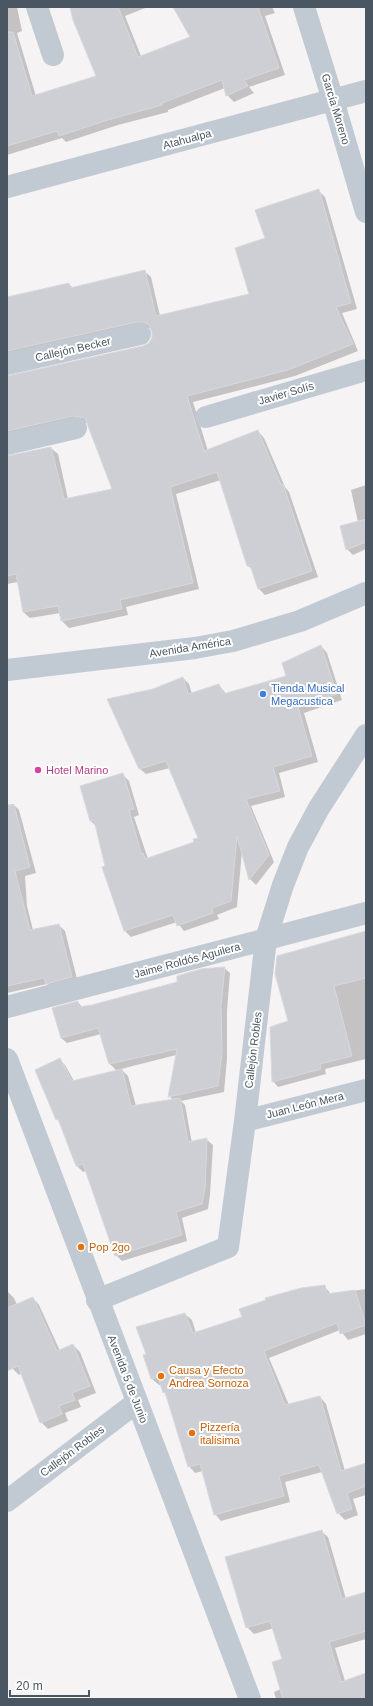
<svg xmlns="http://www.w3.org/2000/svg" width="373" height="1706" viewBox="0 0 373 1706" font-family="Helvetica,sans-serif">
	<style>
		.shadow { fill: #0003; fill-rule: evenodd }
		.building { fill: #cdcfd5; stroke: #d7d9de }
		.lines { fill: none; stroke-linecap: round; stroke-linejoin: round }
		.minor { stroke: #c1cad2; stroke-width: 22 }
		.tertiary { stroke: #c1cad2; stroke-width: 22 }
		.shop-dot { fill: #3f7fe0; stroke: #fff; stroke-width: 1.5 }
		.hotel-dot { fill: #d1479c; stroke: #fff; stroke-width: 1.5 }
		.food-dot { fill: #e8710a; stroke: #fff; stroke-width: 1.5 }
		.labels { text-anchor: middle; stroke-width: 4; stroke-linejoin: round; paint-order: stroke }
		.street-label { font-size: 11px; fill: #4a5661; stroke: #fff }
		.shop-label { font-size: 11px; fill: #366cbe; stroke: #fff; text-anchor: start }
		.hotel-label { font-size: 11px; fill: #b23c85; stroke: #fff; text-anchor: start }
		.food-label { font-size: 11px; fill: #c56008; stroke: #fff; text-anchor: start }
	</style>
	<rect width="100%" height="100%" fill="#f5f3f3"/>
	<!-- shadow -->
	<path class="shadow" d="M7,7h10l5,24 -5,2 19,63 62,-19 -27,-70h77l-23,9 16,40 51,-19 -17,-30h97l3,6 -10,3 20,59 -36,12 5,6 -20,9 -7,-7 -2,-7 -57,22v2l-50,13 -52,17 -4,-4 -55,17z
		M319,191l6,6 32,112 -15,4 16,38 -63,25 -102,26 15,49 50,-20 6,7 21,49 4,5 29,85 -53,18 -7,-7 -6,-19 -4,-3 -27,-86 -45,14 23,95 -73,18 2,8 -59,13 -7,-7 -2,-8 -30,5 -7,-6 -5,-30 -11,2v-128l44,-8 7,6 10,45 45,-9 -25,-67 -8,-1 -73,18v-63l136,-30 6,-3 4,-6 -1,-10h-7l-138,32v-62l62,-14 4,4 71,-17 7,6 9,39 90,-21 17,-57z
		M366,485v64l-13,6 -6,-6 11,-27 -7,-32z
		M321,646l6,7 15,47 -38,13 14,49 -39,11 6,24 -34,9 23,56 -18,23 -6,-6 -8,-28 -5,56 -20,8 2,4 -35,12 -7,-9 -46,15 -6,-6 -22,-63 4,-2 -10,-39 -6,-6 32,-46 6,6 10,34 -5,2 14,42 47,-17 4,-4 -29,-70 -24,6 -7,-6 14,-78 30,-12 6,6 3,10 27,-9 7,9 62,-17z
		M13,804l6,6 17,63 -11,3 2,30 6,24 26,-5 6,6 13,52 -26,6 -5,-5 -40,9v-188z
		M366,933v126l-41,10 1,5 -48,13 -5,-6 16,-59z
		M224,968l6,5 -3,38v48l-3,33 -43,9 4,4 7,38 15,-3 6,5 -3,50 -2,14 -26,9 5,23 -65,20 -6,-6 -30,-84 -3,1 -6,-6 -16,-42 -4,-5 2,-60 6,6 9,16 43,-10 -7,-7 -9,-30 -34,9 -6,-5 17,-36 5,6 95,-26zM176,1055l-6,42 3,3 -37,6 -8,-30 -7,-7z
		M324,1286l7,8 35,-5v45l-18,6 -8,-10 -71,28 20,47 31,-8 6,7 19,67 21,-6v30l-13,4 5,16 -13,5 -7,-7 -16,-41 -37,10 5,20 -69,19 -6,-7 -12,-43 -8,2 -6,-7 -22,-70 -3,-4 -3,-7h-2l-7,-6 33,-65 7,6 4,13 47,-15z
		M7,1291l7,7 3,7 16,-7 6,7 21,46 13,-6 7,7 16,41 -18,7 3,7 -16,6 3,8 -20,8 -7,-7 -19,-49 -3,2 -7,-7 -5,-11z
		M321,1531l7,6 18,62 20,-6v46l-31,9 10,33 21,-7v25h-90l-2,-7 7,-3 2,-30 -9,-31 -20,6 -7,-7z"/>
	<!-- building -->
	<path class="building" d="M70,7h48l20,50 52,-20 -17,-30h85l21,61 -35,12 4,6 -22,10 -4,-16 -60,23v2l-51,14 -52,17 -2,-5 -50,15v-114h6l19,64 64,-20 -23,-56z
		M319,189l32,114 -15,4 17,37 -65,26 -101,26 17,55 54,-21 23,55 2,-1 29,87 -54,18 -8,-24 -3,1 -30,-94 -47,15 23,96 -73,17 2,9 -61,12 -3,-15 -35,6 -7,-38 -9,2v-120l44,-9 13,52 48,-10 -27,-71 -12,-2 -66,15v-55l136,-30 6,-3 3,-5v-6l-3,-7 -6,-3h-6l-130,29v-54l62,-14 1,5 75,-18 11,46 93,-22 -14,-46 30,-10 -10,-28z
		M366,519v23l-20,8 -6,-24z
		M321,645l16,49 -39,13 14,49 -39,11 7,24 -34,8 23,56 -20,25 -12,-44 -6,65 -19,7 1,5 -36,13 -4,-11 -49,16 -22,-64 3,-1 -11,-46 -4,1 -10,-35 43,-13 11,36 -5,1 12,43h2l2,6 49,-17 -1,-3 5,-1 -32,-77 -27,8 -32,-70 46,-10 30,-12 5,17 31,-10 4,10 63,-18 -4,-13z
		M14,805l16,62 -15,4 15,59 29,-6 13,53 -26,7 -2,-6 -37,8v-180z
		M366,931v47l-32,8 18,70 -32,8 1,5 -49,13 -2,-55 18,-6 -13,-47 2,-18z
		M225,967l-4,38 1,47 -4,34 -50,11 9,-48 -68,15 -11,-36 -37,10 -9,-30 26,-7 1,6 13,-2 85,-23v-6l24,-7z
		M60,1058l12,23 50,-12 9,37 49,-8 8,44 19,-4 -2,50 -3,16 -26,8 6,23 -67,21 -32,-92 -7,2 -18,-47 -2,1 -21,-50z
		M325,1285l2,9 28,-4 11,35 -26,9 -3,-11 -73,28 21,54 35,-9 21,75 25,-8v23l-19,7 5,16 -15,5 -18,-49 -40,11 5,20 -70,19 -14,-51 -12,3 -23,-75 -2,1 -5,-16 -7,2 -8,-24 3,-1 -10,-27 49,-14 8,20 49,-16 -3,-8 27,-9 -1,-2 36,-10z
		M33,1297l24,54 16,-7 17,42 -18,7 3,7 -16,6 3,8 -22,9 -22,-57 -11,5v-63z
		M322,1530l20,69 24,-7v39l-37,11 12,40 25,-9v26h-83l-11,-37 10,-3 -12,-38 -24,7 -21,-71z"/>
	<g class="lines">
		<!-- minor -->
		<path class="minor" d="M37,7l16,48
			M304,7l29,93 33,112
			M7,187l359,-96
			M7,364l133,-30
			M206,417l160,-47
			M7,444l69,-16
			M7,1007l359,-94
			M245,1121l121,-31
			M97,1300l131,-53 17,-126 21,-182 17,-54 15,-38 21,-39 47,-73
			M7,1501l130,-99"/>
		<!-- tertiary -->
		<path class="tertiary" d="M7,670l188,-22 38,-7 67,-20 66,-28
			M7,1059l243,640"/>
	</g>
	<!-- markers -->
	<circle class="shop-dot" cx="263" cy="694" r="4"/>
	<circle class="hotel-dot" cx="38" cy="770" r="4"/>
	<g class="food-dot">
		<circle cx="81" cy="1247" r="4"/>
		<circle cx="161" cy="1376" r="4"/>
		<circle cx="192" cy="1433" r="4"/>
	</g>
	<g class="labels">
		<!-- street labels -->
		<g class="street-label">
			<text transform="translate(336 109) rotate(73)" y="4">García Moreno</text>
			<text transform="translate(187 139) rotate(-15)" y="4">Atahualpa</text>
			<text transform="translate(73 349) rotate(-13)" y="4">Callejón Becker</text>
			<text transform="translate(286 393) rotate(-16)" y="4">Javier Solís</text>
			<text transform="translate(190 647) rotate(-9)" y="4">Avenida América</text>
			<text transform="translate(187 960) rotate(-15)" y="4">Jaime Roldós Aguilera</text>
			<text transform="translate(253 1050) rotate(-83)" y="4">Callejón Robles</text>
			<text transform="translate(305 1105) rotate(-14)" y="4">Juan León Mera</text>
			<text transform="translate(128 1379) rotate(69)" y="4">Avenida 5 de Junio</text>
			<text transform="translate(72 1451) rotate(-37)" y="4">Callejón Robles</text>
		</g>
		<!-- shop labels -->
		<g class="shop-label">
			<text x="271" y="692">Tienda Musical<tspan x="271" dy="13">Megacustica</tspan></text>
		</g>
		<!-- hotel labels -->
		<g class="hotel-label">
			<text x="46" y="774">Hotel Marino</text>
		</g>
		<!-- food labels -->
		<g class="food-label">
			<text x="89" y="1251">Pop 2go</text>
			<text x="169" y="1374">Causa y Efecto<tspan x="169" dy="13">Andrea Sornoza</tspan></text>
			<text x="200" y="1431">Pizzería<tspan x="200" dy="13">italisima</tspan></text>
		</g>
	</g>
	<!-- border -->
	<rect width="373" height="1706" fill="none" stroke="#4a5661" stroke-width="16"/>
	<!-- scale -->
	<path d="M10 1690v6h79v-6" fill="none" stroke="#4a5661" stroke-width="2"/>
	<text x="16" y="1690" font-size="12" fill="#4a5661" stroke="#ffffff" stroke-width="3" paint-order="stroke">20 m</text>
</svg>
